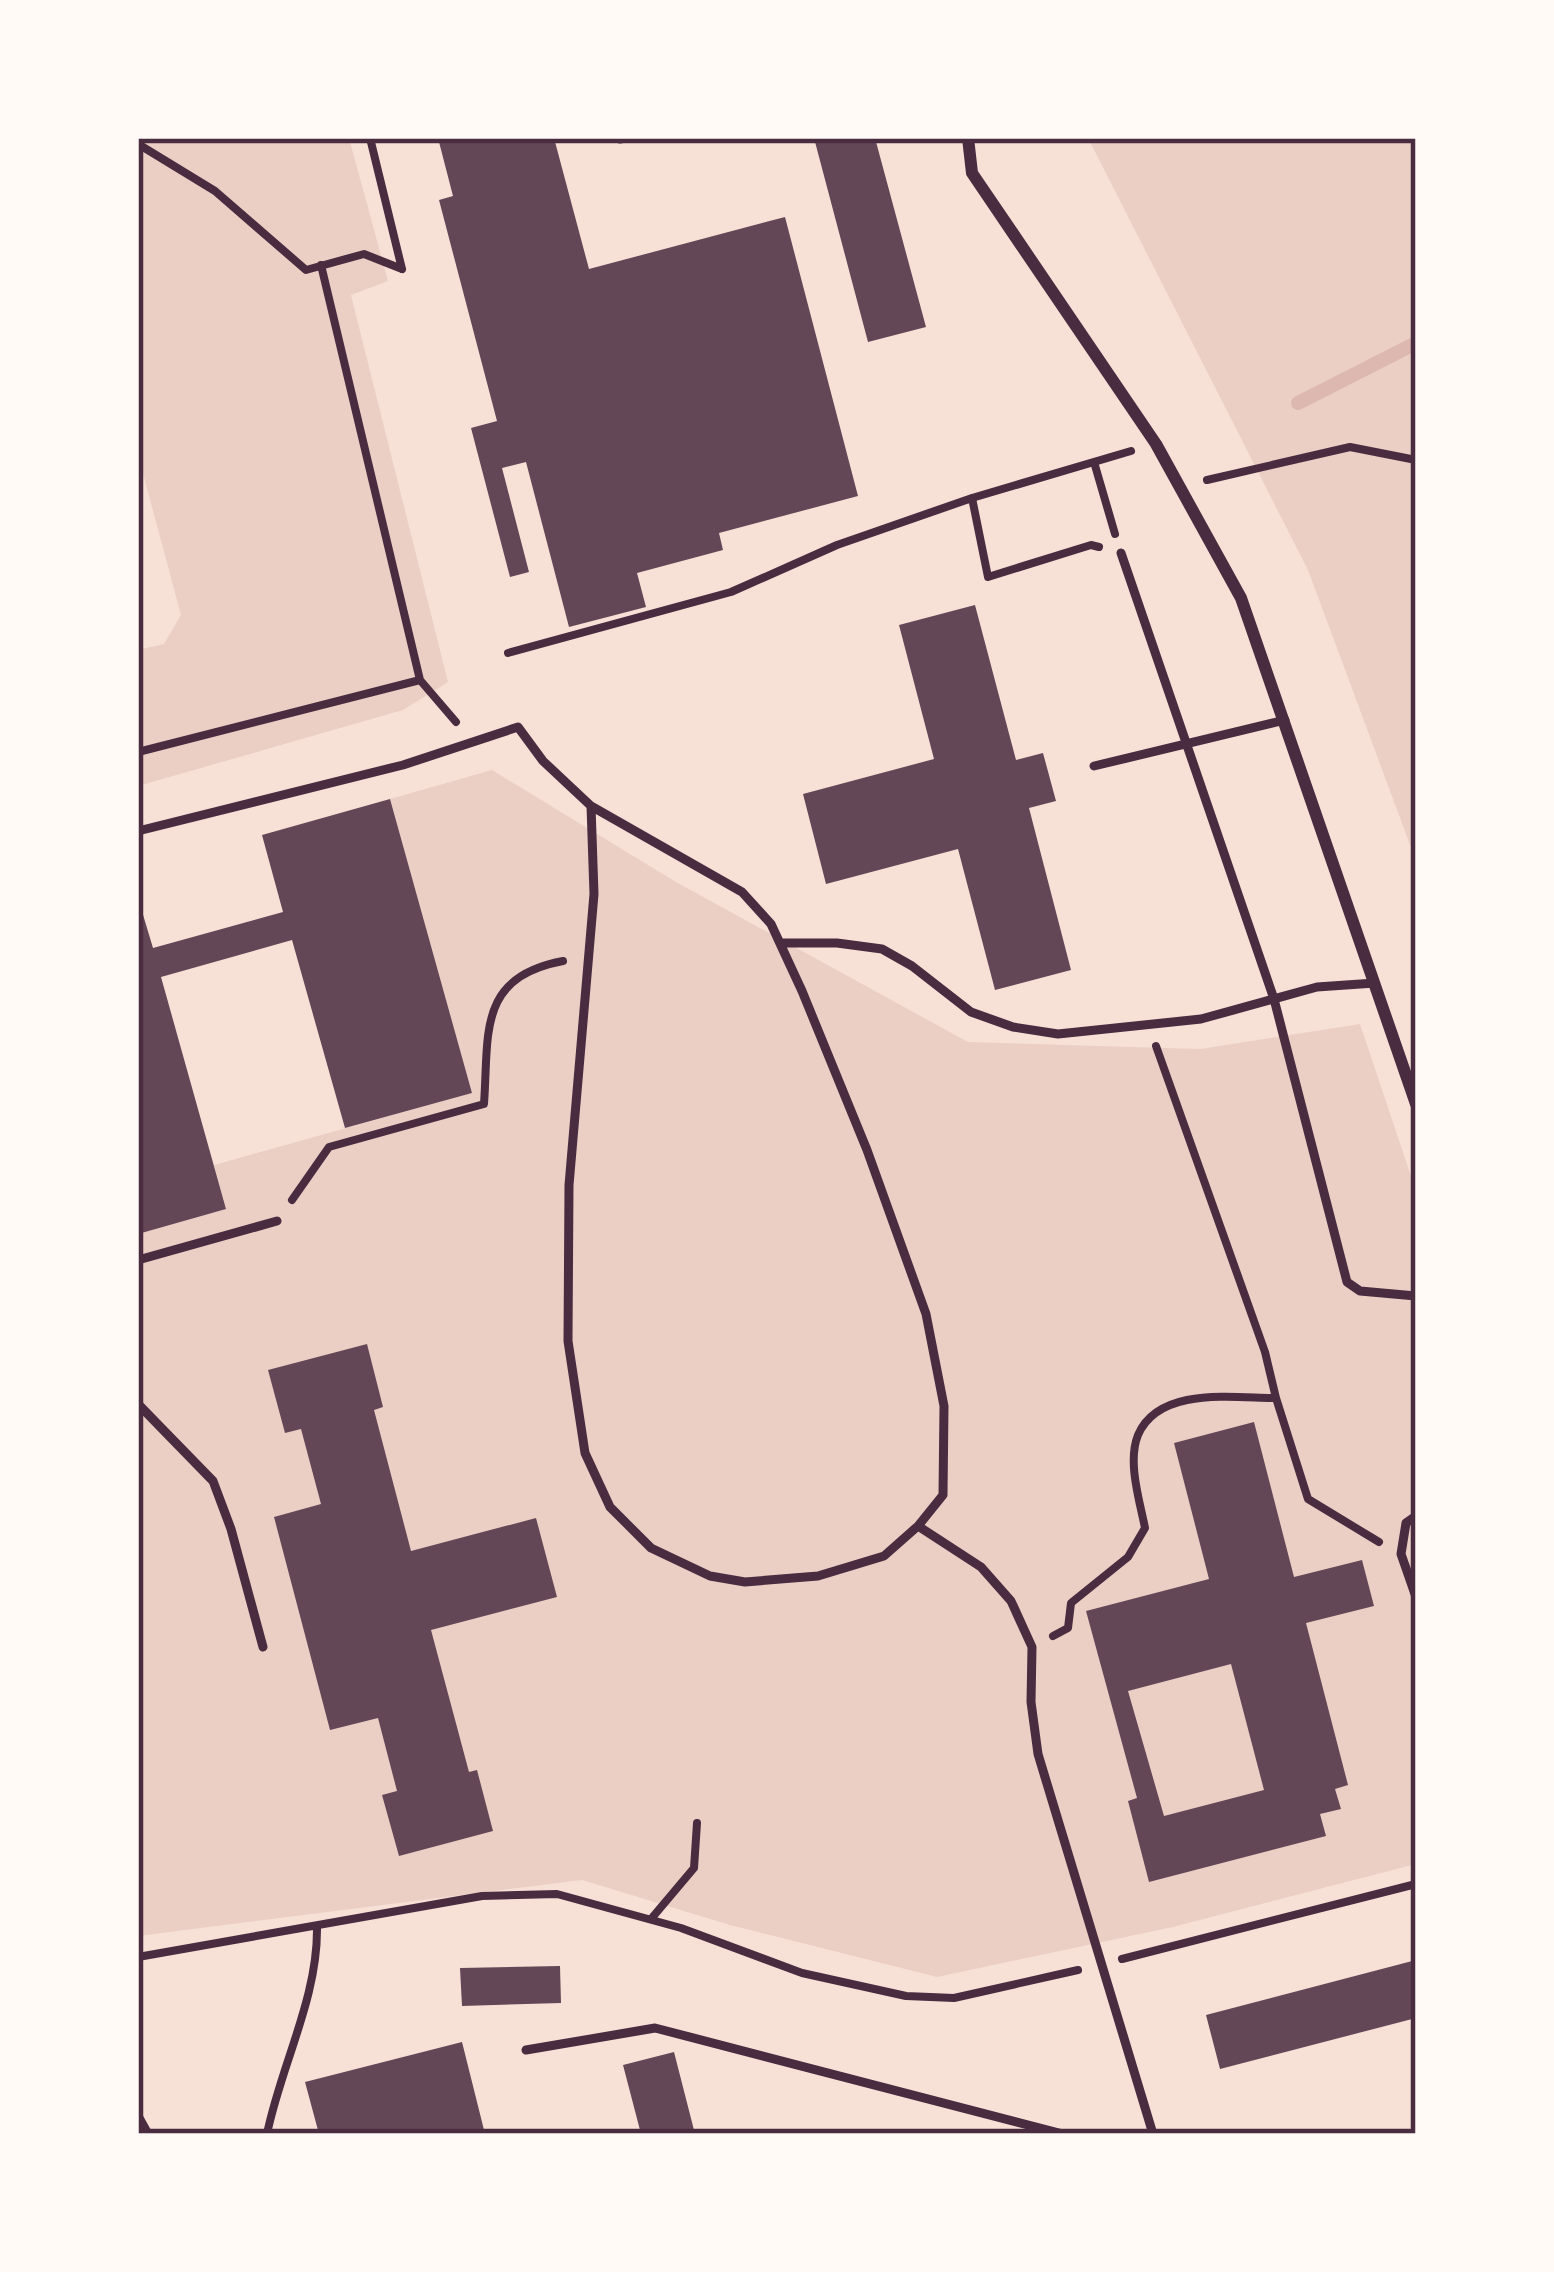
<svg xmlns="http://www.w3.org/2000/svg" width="1554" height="2272" viewBox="0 0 1554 2272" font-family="Helvetica,sans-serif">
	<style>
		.green { fill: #ebcfc5 }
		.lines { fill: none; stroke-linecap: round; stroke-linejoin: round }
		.stream { stroke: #dcb8b0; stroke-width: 14 }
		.building { fill: #644757; fill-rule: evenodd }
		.path { stroke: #4a2c40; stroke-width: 8 }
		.service { stroke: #4a2c40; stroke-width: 9 }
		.minor { stroke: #4a2c40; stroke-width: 12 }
		.neatline { fill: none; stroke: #4a2c40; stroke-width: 4.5 }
	</style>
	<rect width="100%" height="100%" fill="#f7e1d7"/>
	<!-- green -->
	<path class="green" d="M138,138h211l39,143 -37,14 97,387 -45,28 -265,76v-136l26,-6 17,-29 -43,-160z
		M1088,138h328v723l-108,-291z
		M492,770l184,112 292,160 232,7 160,-25 56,167v673l-243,63 -236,50 -207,-52 -148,-45 -444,56v-702l88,-25 -12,-44 258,-72 -82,-294z"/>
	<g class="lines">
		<!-- stream -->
		<path class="stream" d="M1298,403l118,-60"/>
	</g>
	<!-- building -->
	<path class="building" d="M438,138h116l35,131 196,-52 73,279 -139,37 4,17 -86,23 9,34 -77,20 -43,-165 -24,6 27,104 -19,5 -39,-149 26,-7 -58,-221 14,-4z
		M814,138h61l51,189 -58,15z
		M975,605l41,155 27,-7 13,48 -27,7 42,162 -76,20 -37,-141 -132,35 -23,-90 131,-35 -35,-134z
		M390,799l82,294 -127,35 -53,-188 -131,37 65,232 -88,25v-336l15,50 130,-36 -21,-77z
		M367,1344l16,63 -9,3 37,141 125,-33 21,79 -126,33 38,142 8,-2 16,61 -94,25 -17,-61 15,-4 -19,-73 -48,12 -56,-213 47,-13 -20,-75 -16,4 -17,-63z
		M1254,1422l40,155 68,-17 12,46 -68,17 42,162 -13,4 6,20 -21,5 6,22 -177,46 -21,-81 9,-3 -51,-187 123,-32 -35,-136zM1231,1664l33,126 -100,26 -36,-125z
		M1416,1960v58l-196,51 -14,-54z
		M560,1966l1,37 -99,3 -2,-38z
		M462,2042l23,92h-166l-14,-52z
		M674,2052l21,82h-54l-18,-69z"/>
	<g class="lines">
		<!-- path -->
		<path class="path" d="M370,138l32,131
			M138,144l77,47 91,79 58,-16 38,15
			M321,265l99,415
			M1094,462l21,72
			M1207,480l143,-33 66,13
			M972,498l16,79 103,-32 8,2
			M508,653l223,-61 106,-47 135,-47 159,-47
			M138,752l282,-72 36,42
			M1156,1046l109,306 11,46 32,101 71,43
			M292,1200l37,-53 155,-43c5,-70 -7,-127 79,-143
			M1053,1636l15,-8 3,-25 57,-46 17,-29c-5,-26 -18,-66 -7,-93 21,-49 96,-37 138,-37
			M651,1919l43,-51 3,-45
			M138,1957l344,-61 75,-2 124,34 121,45 104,23 48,2 124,-28
			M1122,1959l294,-75
			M267,2134c14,-69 51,-136 50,-207"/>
		<!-- service -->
		<path class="service" d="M620,139l6,-1
			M1121,553l153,446 73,283 13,9 56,5
			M1094,766l191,-46
			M138,831l265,-66 115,-38 25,34 48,45 151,86 29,32 31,67 65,159 59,164 18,92 -1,89 -25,31 -34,30 -66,20 -73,6 -35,-6 -59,-28 -41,-41 -25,-54 -17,-112 1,-156 25,-291 -3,-88
			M780,943h57l45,6 30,17 59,46 42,15 45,7 143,-15 116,-32 58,-4
			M138,1260l139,-39
			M138,1404l75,77 18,48 32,118
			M1416,1516l-10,7 -5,31 15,43
			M918,1526l63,41 30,34 21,46 -1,55 7,52 115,380
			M526,2050l129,-22 408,106
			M138,2116l10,18"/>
		<!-- minor -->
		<path class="minor" d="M968,138l4,35 184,271 85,154 175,506"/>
	</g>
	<!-- border -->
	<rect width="1554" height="2272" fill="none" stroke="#fffaf5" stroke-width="282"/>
	<rect x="141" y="141" width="1272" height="1990" class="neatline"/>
</svg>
